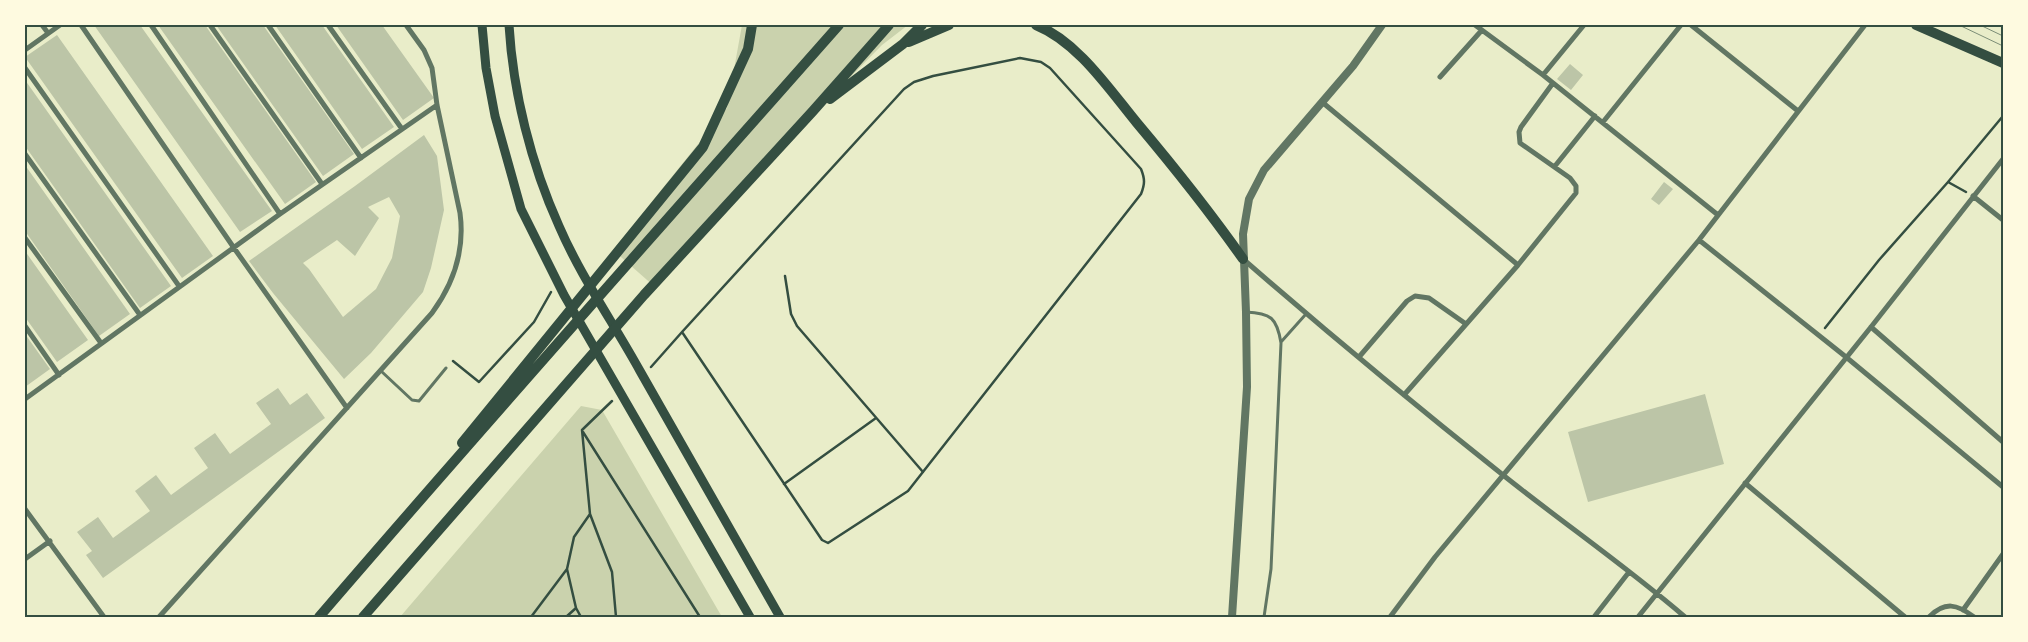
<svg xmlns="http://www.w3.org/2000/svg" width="2028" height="642" viewBox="0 0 2028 642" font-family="'IBM Plex Sans',sans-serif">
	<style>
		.green { fill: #cad2ad }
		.building { fill: #bcc5a7; fill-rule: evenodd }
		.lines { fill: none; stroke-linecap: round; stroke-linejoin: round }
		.path { stroke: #344e41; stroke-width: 2.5 }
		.service { stroke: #617663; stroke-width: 3 }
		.minor { stroke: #617663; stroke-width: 5 }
		.tertiary { stroke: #617663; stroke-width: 8 }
		.secondary { stroke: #344e41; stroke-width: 9 }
		.primary { stroke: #344e41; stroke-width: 10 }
		.trunk { stroke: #344e41; stroke-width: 10 }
		.tram { stroke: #7c8e77; stroke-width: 1 }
		.neatline { fill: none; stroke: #344e41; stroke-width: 2 }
	</style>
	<rect width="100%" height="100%" fill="#e9edc9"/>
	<!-- green -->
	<path class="green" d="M742,25h166l-26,20 -134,136 -93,106 -42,-37 114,-142z
		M581,406l21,4 120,207h-322z"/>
	<!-- building -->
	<path class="building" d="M94,25h46l132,186 -32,21z
		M158,25h47l111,157 -31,22z
		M216,25h47l91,129 -31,22z
		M275,25h47l72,102 -32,22z
		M336,25h46l52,73 -31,22z
		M57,35l156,221 -31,22 -157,-221z
		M1570,64l13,11 -12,15 -14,-11z
		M25,80l146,206 -31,22 -115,-162z
		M424,135l13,21 7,54 -13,58 -8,24 -52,61 -27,26 -71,-86 -24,-32 106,-75zM389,197l11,19 -8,42 -16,31 -33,28 -34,-48 -6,-6 34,-23 18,16 24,-38 -11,-11z
		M25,165l105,149 -31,22 -74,-105z
		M1664,182l9,7 -14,16 -8,-6z
		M25,251l63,89 -31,22 -32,-45z
		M25,334l25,35 -25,18z
		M278,388l12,17 17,-12 18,25 -222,160 -17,-23 6,-4 -15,-19 21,-15 15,21 37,-27 -15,-20 21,-16 15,20 37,-27 -14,-20 21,-15 15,21 41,-30 -15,-21z
		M1705,394l19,70 -136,38 -20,-70z"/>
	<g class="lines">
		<!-- path -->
		<path class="path" d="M1966,192l-18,-10 55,-66
			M785,276l6,38 6,12 126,146
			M1825,328l54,-68 69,-78
			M453,361l26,21 55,-60 17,-30
			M651,367l31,-35 222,-243 10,-7 19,-6 87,-18 21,4 9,6 91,101c4,10 4,15 0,25l-233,297 -80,52 -6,-3 -140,-208
			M583,432l117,185
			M784,484l92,-66
			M590,514l22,58 4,45
			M567,569l9,39 5,9
			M531,617l36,-48 7,-32 16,-23 -8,-84 30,-29
			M566,617l10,-9"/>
		<!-- service -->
		<path class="service" d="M1246,312c25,1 31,6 35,31l-10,226 -7,48
			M1281,342l25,-28
			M381,371l31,29 7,1 27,-33"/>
		<!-- minor -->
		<path class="minor" d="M42,25l6,8
			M81,25l153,223 113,160
			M151,25l129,189
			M210,25l112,159
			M268,25l93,133
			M328,25l74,104
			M1475,25l68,50 175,140
			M1691,25l107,86
			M25,50l35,-25
			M25,68l154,218
			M1543,75l41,-50
			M1440,77l42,-47
			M1322,102l196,163
			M1603,122l78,-97
			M25,154l115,161
			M1555,166l40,-50
			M1973,196l30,24
			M25,238l76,105
			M1699,240l147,117 157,130
			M1243,259c85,74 172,146 260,216 60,48 124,92 182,142
			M25,326l34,49
			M1871,327l132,115
			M1359,357l48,-56 8,-5 14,2 37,26
			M1404,395l114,-130 58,-72v-7l-6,-8 -50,-35 -1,-11 2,-5 32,-44
			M25,399l255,-185 157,-109
			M1745,483l160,134
			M25,509l79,108
			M25,559l25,-18
			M1963,610l40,-56
			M159,617l273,-304c22,-30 33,-63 28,-100l-23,-108 -5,-37 -8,-18 -18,-25
			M1390,617l45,-60 264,-317 166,-215
			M1594,617l35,-45
			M1638,617l233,-290 132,-168
			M1929,617c16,-16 28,-13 45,0"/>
		<!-- tertiary -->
		<path class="tertiary" d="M1232,617l15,-230 -1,-75 -3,-78 6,-35 15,-29 89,-104 29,-41"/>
		<!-- secondary -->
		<path class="secondary" d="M482,25l4,43 9,48 26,93 43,86 186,322
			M509,25c4,67 22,139 50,201 22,51 54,96 81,145 46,82 94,164 140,246"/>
		<!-- primary -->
		<path class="primary" d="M1916,25l87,38"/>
		<!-- trunk -->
		<path class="trunk" d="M1036,25c42,17 73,64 101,98 37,44 73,89 106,136
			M909,42l40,-17
			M830,99l73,-55 19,-19
			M462,443l241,-296 45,-98 4,-24
			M319,617c171,-199 346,-395 520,-592
			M363,617l281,-322 169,-184 76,-86"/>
		<!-- tram -->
		<path class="tram" d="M1959,25l44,21
			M1980,25l23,11"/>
	</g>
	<!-- border -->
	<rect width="2028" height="642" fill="none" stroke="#fefae0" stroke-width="52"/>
	<rect x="26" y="26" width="1976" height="590" class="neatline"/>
</svg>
